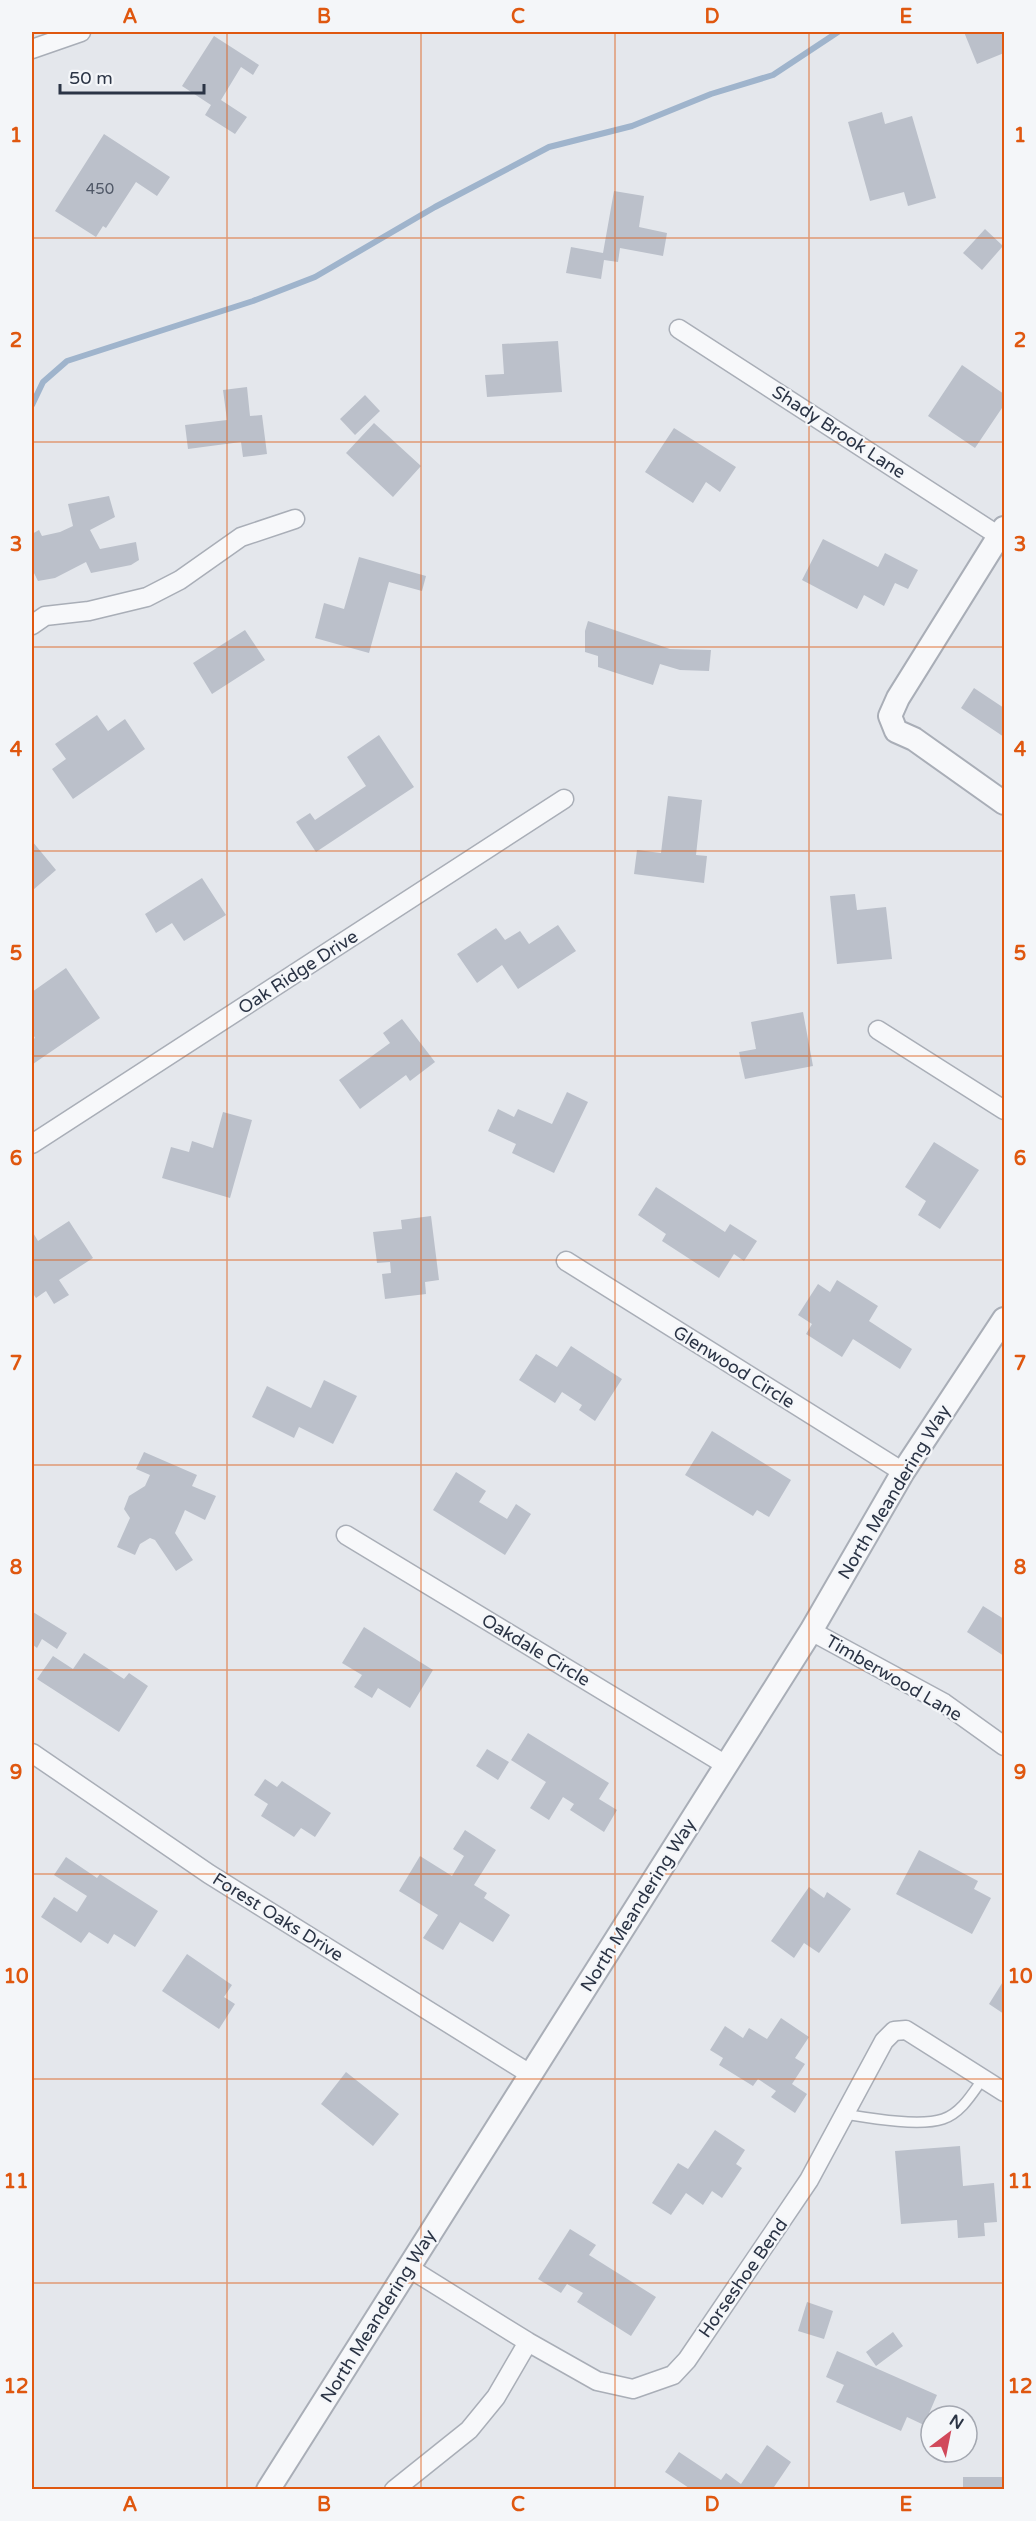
<svg xmlns="http://www.w3.org/2000/svg" width="1036" height="2521" viewBox="0 0 1036 2521" font-family="'Varela Round',sans-serif">
	<style>
		.lines { fill: none; stroke-linecap: round; stroke-linejoin: round }
		.stream { stroke: #9fb4cc; stroke-width: 6 }
		.building { fill: #bbc0ca }
		.service-casing { stroke: #a9aeb7; stroke-width: 12 }
		.minor-casing { stroke: #a9aeb7; stroke-width: 21 }
		.tertiary-casing { stroke: #a9aeb7; stroke-width: 26 }
		.service { stroke: #f7f8fa; stroke-width: 9 }
		.minor { stroke: #f7f8fa; stroke-width: 18 }
		.tertiary { stroke: #f7f8fa; stroke-width: 22 }
		.grid { fill: none; stroke: #df570f; stroke-width: 1.5; stroke-opacity: 0.55 }
		.labels { text-anchor: middle; stroke-width: 4.5; stroke-linejoin: round; paint-order: stroke }
		.number-label { font-size: 15px; fill: #4f5766 }
		.street-label { font-size: 18px; fill: #2b3445; stroke: #f4f6f9 }
		.neatline { fill: none; stroke: #df570f; stroke-width: 2 }
		.grid-label { font-size: 20px; text-anchor: middle; font-weight: bold; fill: #df570f }
	</style>
	<rect width="100%" height="100%" fill="#e4e7ec"/>
	<g class="lines">
		<!-- stream -->
		<path class="stream" d="M32,405l11,-23 24,-21 186,-60 62,-24 120,-70 114,-60 83,-21 79,-32 62,-19 65,-43"/>
	</g>
	<!-- building -->
	<path class="building" d="M964,32h40v21l-27,11z
		M214,36l45,29 -6,10 -12,-8 -20,33 26,17 -12,17 -30,-19 6,-10 -29,-19z
		M882,112l3,12 27,-8 24,82 -28,8 -4,-14 -34,9 -22,-79z
		M104,134l66,43 -13,19 -21,-14 -30,46 -3,-2 -7,11 -41,-26z
		M614,191l30,5 -5,31 28,6 -4,23 -43,-8 -2,14 -14,-2 -3,19 -35,-6 5,-26 32,6z
		M985,229l18,17 -21,24 -19,-17z
		M558,341l4,51 -75,5 -2,-22 19,-1 -2,-30z
		M962,365l42,29v11l-29,43 -47,-32z
		M247,387l3,29 12,-1 5,39 -24,3 -2,-15 -53,7 -3,-24 42,-5 -4,-30z
		M365,395l15,16 -25,24 -15,-16z
		M374,423l47,43 -28,31 -47,-44z
		M674,428l62,39 -16,25 -14,-10 -13,21 -48,-31z
		M109,496l6,21 -25,13 10,19 36,-7 3,18 -8,5 -40,8 -5,-11 -31,16 -17,3 -6,-12v-35l7,-4 3,6 18,-4 13,-6 -5,-22z
		M823,539l55,28 7,-14 33,17 -10,19 -13,-6 -11,23 -20,-11 -7,14 -55,-29z
		M359,557l67,19 -4,15 -33,-9 -20,71 -54,-15 9,-35 20,6z
		M588,621l82,28 41,1 -2,21 -29,-1 -20,-6 -7,21 -55,-18v-11l-13,-4v-21z
		M245,630l20,30 -53,34 -19,-31z
		M974,688l30,20v29l-43,-29z
		M97,715l11,16 17,-12 20,30 -72,50 -21,-30 14,-10 -11,-15z
		M379,735l35,52 -98,65 -20,-30 14,-9 5,7 51,-34 -19,-29z
		M668,796l34,4 -6,55 11,1 -3,27 -70,-9 3,-24 24,3z
		M32,841l24,29 -23,20 -1,-2z
		M202,878l24,37 -42,26 -12,-18 -16,10 -11,-19z
		M855,894l2,16 29,-3 6,52 -55,5 -7,-68z
		M558,925l18,26 -58,38 -16,-24 -25,18 -20,-29 39,-26 9,12 15,-9 9,13z
		M66,968l34,50 -67,46 -1,-24 3,-2 -3,-6v-40z
		M803,1012l10,54 -68,13 -6,-27 17,-3 -5,-27z
		M402,1019l33,43 -25,19 -4,-6 -46,34 -21,-29 51,-37 -7,-10z
		M567,1092l21,10 -34,71 -42,-20 4,-9 -28,-13 10,-22 16,8 4,-8 34,15z
		M223,1112l29,8 -22,78 -68,-20 9,-31 18,5 3,-11 21,7z
		M934,1142l45,28 -39,59 -22,-14 8,-14 -21,-14z
		M656,1187l69,45 5,-8 27,17 -13,20 -10,-7 -15,24 -57,-37 4,-7 -28,-19z
		M431,1216l8,64 -14,2 1,12 -41,5 -3,-25 9,-1 -1,-11 -13,1 -4,-31 29,-3 -1,-9z
		M69,1221l24,37 -34,22 10,15 -15,9 -8,-13 -10,7 -4,-6v-16l2,-2 -2,-4v-39l6,10z
		M837,1280l41,26 -9,15 43,28 -12,20 -47,-30 -11,18 -36,-23 6,-10 -14,-9 20,-31 12,8z
		M571,1346l51,33 -27,42 -16,-11 3,-5 -20,-13 -7,11 -36,-23 17,-26 21,13z
		M324,1380l33,16 -24,48 -34,-17 -5,11 -42,-21 15,-31 44,22z
		M712,1431l79,49 -22,37 -12,-7 -4,6 -68,-41z
		M144,1452l53,23 -5,11 24,10 -11,24 -20,-10 -10,23 18,27 -17,11 -21,-31 -5,-2 -10,6 -5,11 -18,-8 13,-29 -6,-9 5,-13 16,-10 5,-11 -14,-6z
		M456,1472l30,19 -7,11 28,17 9,-15 15,10 -26,41 -72,-45z
		M983,1606l21,13v37l-37,-24z
		M33,1612l34,21 -10,16 -15,-10 -5,9 -5,-4z
		M364,1627l69,43 -23,38 -32,-20 -6,10 -18,-11 8,-12 -20,-12z
		M84,1653l40,26 5,-6 19,13 -29,46 -82,-53 16,-23 20,13z
		M528,1733l81,50 -10,16 18,11 -13,22 -34,-22 4,-6 -11,-7 -14,23 -19,-12 16,-26 -35,-22z
		M487,1749l22,13 -11,18 -22,-14z
		M265,1779l12,8 5,-6 49,32 -16,24 -14,-9 -7,9 -33,-21 7,-12 -14,-9z
		M465,1830l31,20 -22,35 13,8 -3,5 26,17 -17,27 -33,-20 -17,28 -20,-12 15,-23 -39,-24 21,-35 32,20 12,-20 -11,-7z
		M919,1850l59,31 -4,8 17,9 -19,36 -76,-40z
		M66,1857l31,21 3,-4 58,37 -23,36 -21,-13 -6,10 -19,-12 -8,11 -40,-26 13,-20 23,15 10,-16 -33,-21z
		M809,1887l15,11 3,-6 24,17 -32,44 -15,-10 -10,15 -23,-17z
		M187,1954l45,31 -8,12 11,7 -16,25 -57,-38z
		M1004,1980v34l-15,-10z
		M781,2018l28,19 -14,21 10,6 -13,20 15,10 -12,19 -24,-16 5,-6 -18,-12 -5,7 -34,-21 4,-7 -13,-8 15,-24 18,12 6,-10 18,11z
		M346,2072l53,42 -26,32 -52,-42z
		M715,2130l30,20 -9,14 6,4 -20,30 -10,-7 -9,14 -17,-12 -15,22 -19,-12 26,-40 10,6z
		M960,2146l3,40 31,-3 3,39 -13,1 1,13 -27,2 -1,-18 -56,4 -6,-73z
		M570,2229l26,16 -7,10 67,42 -25,39 -54,-34 6,-9 -16,-9 -6,9 -23,-14z
		M807,2302l26,9 -9,28 -26,-8z
		M893,2332l10,14 -27,20 -10,-14z
		M837,2351l100,44 -13,30 -17,-8 -6,14 -65,-29 8,-17 -18,-8z
		M767,2445l24,17 -19,28h-80l-27,-18 14,-20 42,28 5,-7 15,11z
		M963,2477h41v13h-41z"/>
	<g class="lines">
		<!-- service casing -->
		<g class="service-casing">
			<path id="service" d="M844,2114c25,4 75,13 99,5 18,-6 29,-25 39,-39"/>
		</g>
		<!-- minor casing -->
		<g class="minor-casing">
			<path id="minor" d="M32,49l49,-17
				M679,329l320,207
				M32,625l13,-9 44,-5 58,-14 33,-17 61,-43 54,-18
				M878,1030l126,80
				M32,1144l532,-345
				M566,1261l337,211
				M346,1535l380,230
				M811,1631l133,72 60,43
				M32,1753l177,121 321,200
				M409,2268l119,74 69,39 36,8 40,-14 14,-15 122,-180 75,-139 10,-10 12,-1 98,62
				M394,2490l75,-60 27,-33 32,-55"/>
		</g>
		<!-- tertiary casing -->
		<g class="tertiary-casing">
			<path id="tertiary" d="M1004,528l-106,170 -8,18 6,15 18,8 90,64
				M268,2490l543,-859 92,-159 101,-153"/>
		</g>
		<!-- service -->
		<use href="#service" class="service"/>
		<!-- minor -->
		<use href="#minor" class="minor"/>
		<!-- tertiary -->
		<use href="#tertiary" class="tertiary"/>
	</g>
	<!-- grid -->
	<path class="grid" d="M227,32v2458M421,32v2458M615,32v2458M809,32v2458M32,238h972M32,442h972M32,647h972M32,851h972M32,1056h972M32,1260h972M32,1465h972M32,1670h972M32,1874h972M32,2079h972M32,2283h972"/>
	<g class="labels">
		<!-- number labels -->
		<g class="number-label">
			<text x="100" y="194">450</text>
		</g>
		<!-- street labels -->
		<g class="street-label">
			<text transform="translate(839 432) rotate(33)" y="6">Shady Brook Lane</text>
			<text transform="translate(298 972) rotate(-33)" y="6">Oak Ridge Drive</text>
			<text transform="translate(734 1367) rotate(32)" y="6">Glenwood Circle</text>
			<text transform="translate(894 1492) rotate(-59)" y="6">North Meandering Way</text>
			<text transform="translate(536 1650) rotate(31)" y="6">Oakdale Circle</text>
			<text transform="translate(894 1678) rotate(30)" y="6">Timberwood Lane</text>
			<text transform="translate(638 1905) rotate(-58)" y="6">North Meandering Way</text>
			<text transform="translate(278 1917) rotate(32)" y="6">Forest Oaks Drive</text>
			<text transform="translate(743 2278) rotate(-55)" y="6">Horseshoe Bend</text>
			<text transform="translate(378 2316) rotate(-58)" y="6">North Meandering Way</text>
		</g>
	</g>
	<!-- border -->
	<rect width="1036" height="2521" fill="none" stroke="#f4f6f9" stroke-width="66"/>
	<!-- north arrow -->
	<g transform="translate(949 2434) rotate(32)"><circle r="28" fill="#f4f6f9" stroke="#a4a8b1" stroke-width="1.5"/>
	<path d="M0-4.5L10 22L0 15L-10 22Z" fill="#d1495b"/>
	<text y="-9" font-size="16" font-weight="bold" text-anchor="middle" fill="#2b3445">N</text>
	</g>
	<!-- scale -->
	<path d="M60 84v9h144v-9" fill="none" stroke="#2b3445" stroke-width="3"/>
	<text x="69" y="84" font-size="18" fill="#2b3445" stroke="#f4f6f9" stroke-width="4.5" paint-order="stroke">50 m</text>
	<rect x="33" y="33" width="970" height="2455" class="neatline"/>
	<g class="grid-label">
		<text x="130" y="23">A</text>
		<text x="324" y="23">B</text>
		<text x="518" y="23">C</text>
		<text x="712" y="23">D</text>
		<text x="906" y="23">E</text>
		<text x="16" y="142">1</text>
		<text x="1020" y="142">1</text>
		<text x="16" y="347">2</text>
		<text x="1020" y="347">2</text>
		<text x="16" y="551">3</text>
		<text x="1020" y="551">3</text>
		<text x="16" y="756">4</text>
		<text x="1020" y="756">4</text>
		<text x="16" y="960">5</text>
		<text x="1020" y="960">5</text>
		<text x="16" y="1165">6</text>
		<text x="1020" y="1165">6</text>
		<text x="16" y="1370">7</text>
		<text x="1020" y="1370">7</text>
		<text x="16" y="1574">8</text>
		<text x="1020" y="1574">8</text>
		<text x="16" y="1779">9</text>
		<text x="1020" y="1779">9</text>
		<text x="16" y="1983">10</text>
		<text x="1020" y="1983">10</text>
		<text x="16" y="2188">11</text>
		<text x="1020" y="2188">11</text>
		<text x="16" y="2393">12</text>
		<text x="1020" y="2393">12</text>
		<text x="130" y="2511">A</text>
		<text x="324" y="2511">B</text>
		<text x="518" y="2511">C</text>
		<text x="712" y="2511">D</text>
		<text x="906" y="2511">E</text>
	</g>
</svg>
